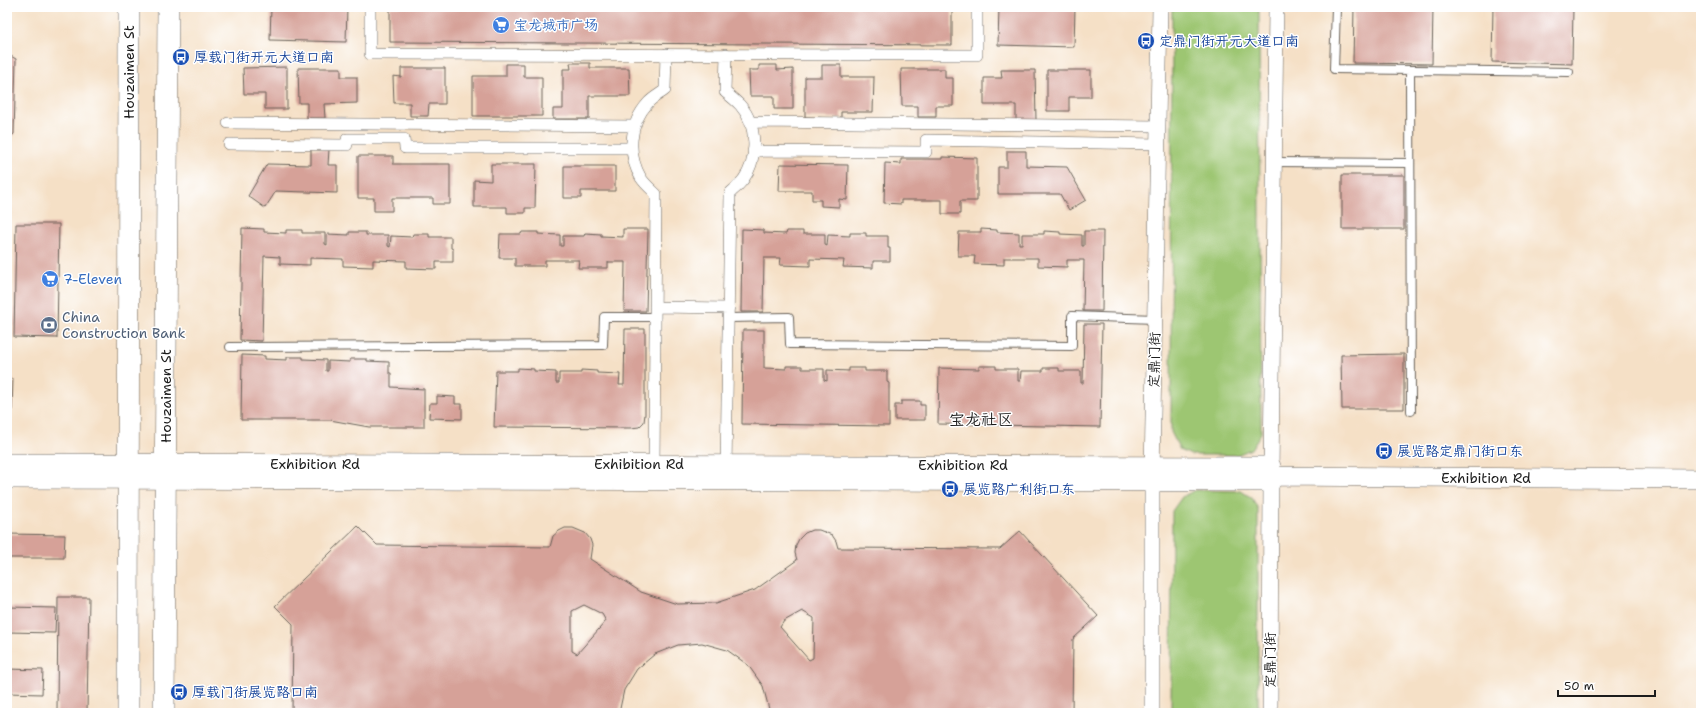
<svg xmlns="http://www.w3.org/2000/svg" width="1708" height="720" viewBox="0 0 1708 720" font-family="'Shantell Sans','LXGW WenKai TC',sans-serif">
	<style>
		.green { fill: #9dc672; stroke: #5c7147 }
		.building { fill: #d6a198; fill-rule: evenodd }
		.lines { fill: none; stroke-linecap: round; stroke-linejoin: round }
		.service-casing { stroke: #686158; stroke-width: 10 }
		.pedestrian-casing { stroke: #686158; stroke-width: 12 }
		.minor-casing { stroke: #686158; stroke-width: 16 }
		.tertiary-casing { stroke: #686158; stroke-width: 20 }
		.secondary-casing { stroke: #686158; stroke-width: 22 }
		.service { stroke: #fff; stroke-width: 8 }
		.pedestrian { stroke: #fff; stroke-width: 11 }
		.minor { stroke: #fff; stroke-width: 15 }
		.tertiary { stroke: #fff; stroke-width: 19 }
		.secondary { stroke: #fff; stroke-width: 21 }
		.labels { text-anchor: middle; stroke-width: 3; stroke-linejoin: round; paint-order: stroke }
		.shop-label { font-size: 14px; fill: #366cbe; stroke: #fff; text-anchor: start }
		.transit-label { font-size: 14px; fill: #164399; stroke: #fff; text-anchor: start }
		.street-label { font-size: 14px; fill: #1c1c1c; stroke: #fff }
		.service-label { font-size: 14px; fill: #4e5e75; stroke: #fff; text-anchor: start }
		.quarter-label { font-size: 16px; fill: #1c1c1c; stroke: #fff }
	</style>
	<rect width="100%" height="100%" fill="#fff"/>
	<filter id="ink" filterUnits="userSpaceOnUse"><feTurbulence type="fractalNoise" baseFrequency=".025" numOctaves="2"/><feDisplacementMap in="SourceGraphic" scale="8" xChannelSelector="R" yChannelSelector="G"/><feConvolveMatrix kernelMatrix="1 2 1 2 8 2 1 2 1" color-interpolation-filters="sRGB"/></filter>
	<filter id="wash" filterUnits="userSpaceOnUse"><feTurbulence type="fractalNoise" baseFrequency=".012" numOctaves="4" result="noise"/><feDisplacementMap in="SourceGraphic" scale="16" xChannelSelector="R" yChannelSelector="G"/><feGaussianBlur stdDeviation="0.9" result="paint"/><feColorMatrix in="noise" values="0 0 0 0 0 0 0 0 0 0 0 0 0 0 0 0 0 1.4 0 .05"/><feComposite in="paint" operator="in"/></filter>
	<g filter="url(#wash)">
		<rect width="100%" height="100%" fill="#f5e0c6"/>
		<!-- green -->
		<path class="green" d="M1172,7h87l2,426 -10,16 -14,6h-46l-11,-5 -9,-18z
			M1195,490l46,1 11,7 6,11v204h-87l1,-202 10,-14z"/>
		<g id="blocks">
			<!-- building -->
			<path class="building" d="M271,7h76l-1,35 -76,-2z
				M390,7h562v38l-562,-3z
				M999,7h76l-1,40 -76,-2z
				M1354,7h79l-1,57 -79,-1z
				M1493,7h80l-1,57 -80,-2z
				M7,54l9,5 -2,75 -7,5z
				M570,63h20v5h39l1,28h-41v23h-36v-10h10v-40h8z
				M506,64h18v13h18v39h-69v-40h33z
				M759,65h18v5l16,-1v40h-19v-13h-24l-1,-26h10z
				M822,65h19v12h33l-1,35h-32v6l-36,-1v-40h17z
				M287,67v42h-22v-15h-21l-1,-26z
				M298,68h43v9h16v26l-33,1 1,14h-18v-15h-8z
				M401,68h44v36h-16l-1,12h-18v-13h-16l-1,-27 8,1z
				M901,69h44v9h8v28h-17v11h-18v-11h-16z
				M1001,70h34l1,51h-20v-16h-32v-27h18z
				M1047,70h44v27h-22v14h-22z
				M311,149h18l-1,16h9v28l-61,-2 -11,17 -17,-12 19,-32 44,1z
				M1007,151h19v15l41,1 19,33 -17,10 -9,-16h-62v-27h9z
				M358,156h35v8h57v40h-17v-6h-41v13h-18v-13h-16z
				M942,157l35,1v43h-17v13h-18v-14h-41v4l-17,-1 1,-40 16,1v-5h41z
				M491,164h45l-1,44h-10v5h-18v-6h-33v-27l17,1z
				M780,164l68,1 -1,35 -8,-1v8l-18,-1v-6h-9v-9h-33z
				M564,166h51v25h-34v7h-17z
				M1342,175h62v54h-62z
				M16,224h43l-2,114 -43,-1z
				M242,228l22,1v3l22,1v-3h16v3h23v11l2,1v-11l22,1v-3h17v3h22v11l2,1 1,-11 21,1 1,-3h16v3h22v11l2,1v13h-17v7l-30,-1v-7l-33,-1v7l-30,-1v-7l-33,-1v7l-30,-1v-7l-16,-1 -2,85 -22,-1z
				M623,229h25l-2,82h-22l1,-49h-17v6h-30l1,-8h-34v6h-30v-8h-16l1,-24h21l1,-2h16v2l22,1v11h3v-10h21l1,-3 16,1v2l22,1z
				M742,229l22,1v3l22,1 1,-3h16v3h22v11l2,1 1,-11 22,1v-3h16v3h22v12h2v13h-17v7l-30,-1 1,-7 -34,-1v7l-30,-1 1,-7h-17l-1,54h-22z
				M981,229l16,1v2l22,1v11h3v-10h22v-3l16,1v2l22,1v11h2v-15h19l-1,80h-19l1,-51h-17v7l-29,-1v-8h-34v7l-30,-1 1,-8h-17l1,-24h22z
				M1084,324h18l-2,103 -162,-3 1,-56 40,1v-3h17v3h22v12h2l1,-10h22v-3h16v3h22v12h2z
				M625,329h20v85l-1,8 -5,5 -8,1 -137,-1 2,-56h22v-3l16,1v2l22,1v11h3v-10h22v-3l16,1v2l23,1 -1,11h5z
				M743,330h21v38l22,1v-3h16v3h22v11l3,1v-11l22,1v-3h16v3h22v11l2,1v43l-147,-2z
				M1404,354v55h-62l-1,-54z
				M242,355l23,1v3l22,1v-3h16v2l23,1v11h2v-10l22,1v-3h17v2l22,1v11h2v14l33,2v38h-55l-39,-7h-89z
				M7,379h6l-1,31h-5z
				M437,396l18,1v7h7v15l-33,-1 1,-15h7z
				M901,401h19v4h5v15h-30v-15h6z
				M358,526l19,19 173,2 3,-11 6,-5 6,-3h8l12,5 5,6 2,6 -2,14 51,33 36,12 39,-1 39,-13 42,-30 -2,-7 1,-8 3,-6 6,-6 7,-3h7l13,5 4,6 2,7 162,1 20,-18 78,85 -25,23 -1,74h-302l-7,-27 -15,-21 -21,-15 -25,-7 -24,2 -23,9 -18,15 -13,21 -5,23h-327l1,-89 -18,-18zM584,605l18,9 4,7 -29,33 -5,-3v-40zM802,611l12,7 -1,40 -4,2 -29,-33 4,-6z
				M7,534l58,1 -1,23h-57z
				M58,597h31l-2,116h-30z
				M7,607l49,1 -1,25 -48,-1z
				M7,669l36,1 -1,24 -35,-1z"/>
		</g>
	</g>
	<g filter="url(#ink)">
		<use href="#blocks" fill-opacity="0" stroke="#686158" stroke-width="1"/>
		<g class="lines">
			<!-- service casing -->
			<g class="service-casing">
				<path id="service" d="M1336,7l-2,62 235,3
					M1410,70l1,341
					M1274,162l136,1
					M729,318l60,-1 1,27 282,2v-30l83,3
					M230,347l373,-2 1,-28h51"/>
			</g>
			<!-- pedestrian casing -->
			<g class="pedestrian-casing">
				<path id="pedestrian" d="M370,7v47l607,1v-48
					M750,122l408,4
					M228,123l407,3
					M229,144l118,1v-6h57l1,9h227
					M753,151l173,1v-12l232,4
					M655,307l74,1
					M654,469l2,-275c-5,-5 -11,-10 -15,-16 -14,-24 -12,-54 7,-75 4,-5 12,-9 17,-13l1,-36
					M726,470l4,-277c5,-4 9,-8 13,-13 16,-21 14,-56 -3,-75 -5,-5 -10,-9 -15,-13l1,-38"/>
			</g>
			<!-- minor casing -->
			<g class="minor-casing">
				<path id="minor" d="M1152,713v-237l8,-469
					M1270,713l1,-237 5,-469"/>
			</g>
			<!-- tertiary casing -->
			<g class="tertiary-casing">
				<path id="tertiary" d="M7,463l1264,3
					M1271,476l430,3
					M7,479l1264,3"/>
			</g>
			<!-- secondary casing -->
			<g class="secondary-casing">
				<path id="secondary" d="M128,713l1,-706
					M164,713l4,-706"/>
			</g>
			<!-- service -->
			<use href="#service" class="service"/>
			<!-- pedestrian -->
			<use href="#pedestrian" class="pedestrian"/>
			<!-- minor -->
			<use href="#minor" class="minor"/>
			<!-- tertiary -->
			<use href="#tertiary" class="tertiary"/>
			<!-- secondary -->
			<use href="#secondary" class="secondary"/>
		</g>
	</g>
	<!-- icons -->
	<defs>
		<g id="supermarket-disc" transform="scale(0.9)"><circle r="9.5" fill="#3f7fe0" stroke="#fff"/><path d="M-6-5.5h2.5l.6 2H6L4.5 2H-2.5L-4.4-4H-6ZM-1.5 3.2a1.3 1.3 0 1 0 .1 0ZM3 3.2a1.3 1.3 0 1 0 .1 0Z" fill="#fff"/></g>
		<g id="bus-disc" transform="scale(0.9)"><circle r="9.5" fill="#1a4fb4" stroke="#fff"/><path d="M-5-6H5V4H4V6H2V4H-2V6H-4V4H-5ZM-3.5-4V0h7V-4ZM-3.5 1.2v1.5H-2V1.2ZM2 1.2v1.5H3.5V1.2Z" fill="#fff"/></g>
		<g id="bank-disc" transform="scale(0.9)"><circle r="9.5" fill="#5c6f8a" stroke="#fff"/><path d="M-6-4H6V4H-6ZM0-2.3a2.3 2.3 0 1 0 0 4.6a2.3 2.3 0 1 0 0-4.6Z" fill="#fff"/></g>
	</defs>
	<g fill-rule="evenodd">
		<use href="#supermarket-disc" x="501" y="25"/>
		<use href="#bus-disc" x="1146" y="41"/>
		<use href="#bus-disc" x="181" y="57"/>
		<use href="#supermarket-disc" x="50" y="279"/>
		<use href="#bank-disc" x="49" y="325"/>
		<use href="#bus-disc" x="1384" y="451"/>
		<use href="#bus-disc" x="950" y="489"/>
		<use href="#bus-disc" x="179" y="692"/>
	</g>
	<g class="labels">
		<!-- shop labels -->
		<g class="shop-label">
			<text x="514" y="30">宝龙城市广场</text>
			<text x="63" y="284">7-Eleven</text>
		</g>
		<!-- transit labels -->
		<g class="transit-label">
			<text x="1159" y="46">定鼎门街开元大道口南</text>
			<text x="194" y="62">厚载门街开元大道口南</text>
			<text x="1397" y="456">展览路定鼎门街口东</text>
			<text x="963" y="494">展览路广利街口东</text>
			<text x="192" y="697">厚载门街展览路口南</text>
		</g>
		<!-- street labels -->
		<g class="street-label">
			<text transform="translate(129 72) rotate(-90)" y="5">Houzaimen St</text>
			<text transform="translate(1154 360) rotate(-89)" y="5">定鼎门街</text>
			<text transform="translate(166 396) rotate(-90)" y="5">Houzaimen St</text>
			<text x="315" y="469">Exhibition Rd</text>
			<text x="639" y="469">Exhibition Rd</text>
			<text x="963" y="470">Exhibition Rd</text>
			<text x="1486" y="483">Exhibition Rd</text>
			<text transform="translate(1270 660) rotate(-90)" y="5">定鼎门街</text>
		</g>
		<!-- service labels -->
		<g class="service-label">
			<text x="62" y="322">China<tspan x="62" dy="16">Construction Bank</tspan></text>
		</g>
		<!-- quarter labels -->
		<g class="quarter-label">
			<text x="981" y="425">宝龙社区</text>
		</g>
	</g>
	<!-- margin -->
	<rect width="1708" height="720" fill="none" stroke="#fff" stroke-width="24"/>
	<!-- scale -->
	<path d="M1558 690v6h97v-6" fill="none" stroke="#1c1c1c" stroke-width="2"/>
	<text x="1564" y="690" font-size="12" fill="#1c1c1c" stroke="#ffffff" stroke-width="3" paint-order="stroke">50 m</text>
</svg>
